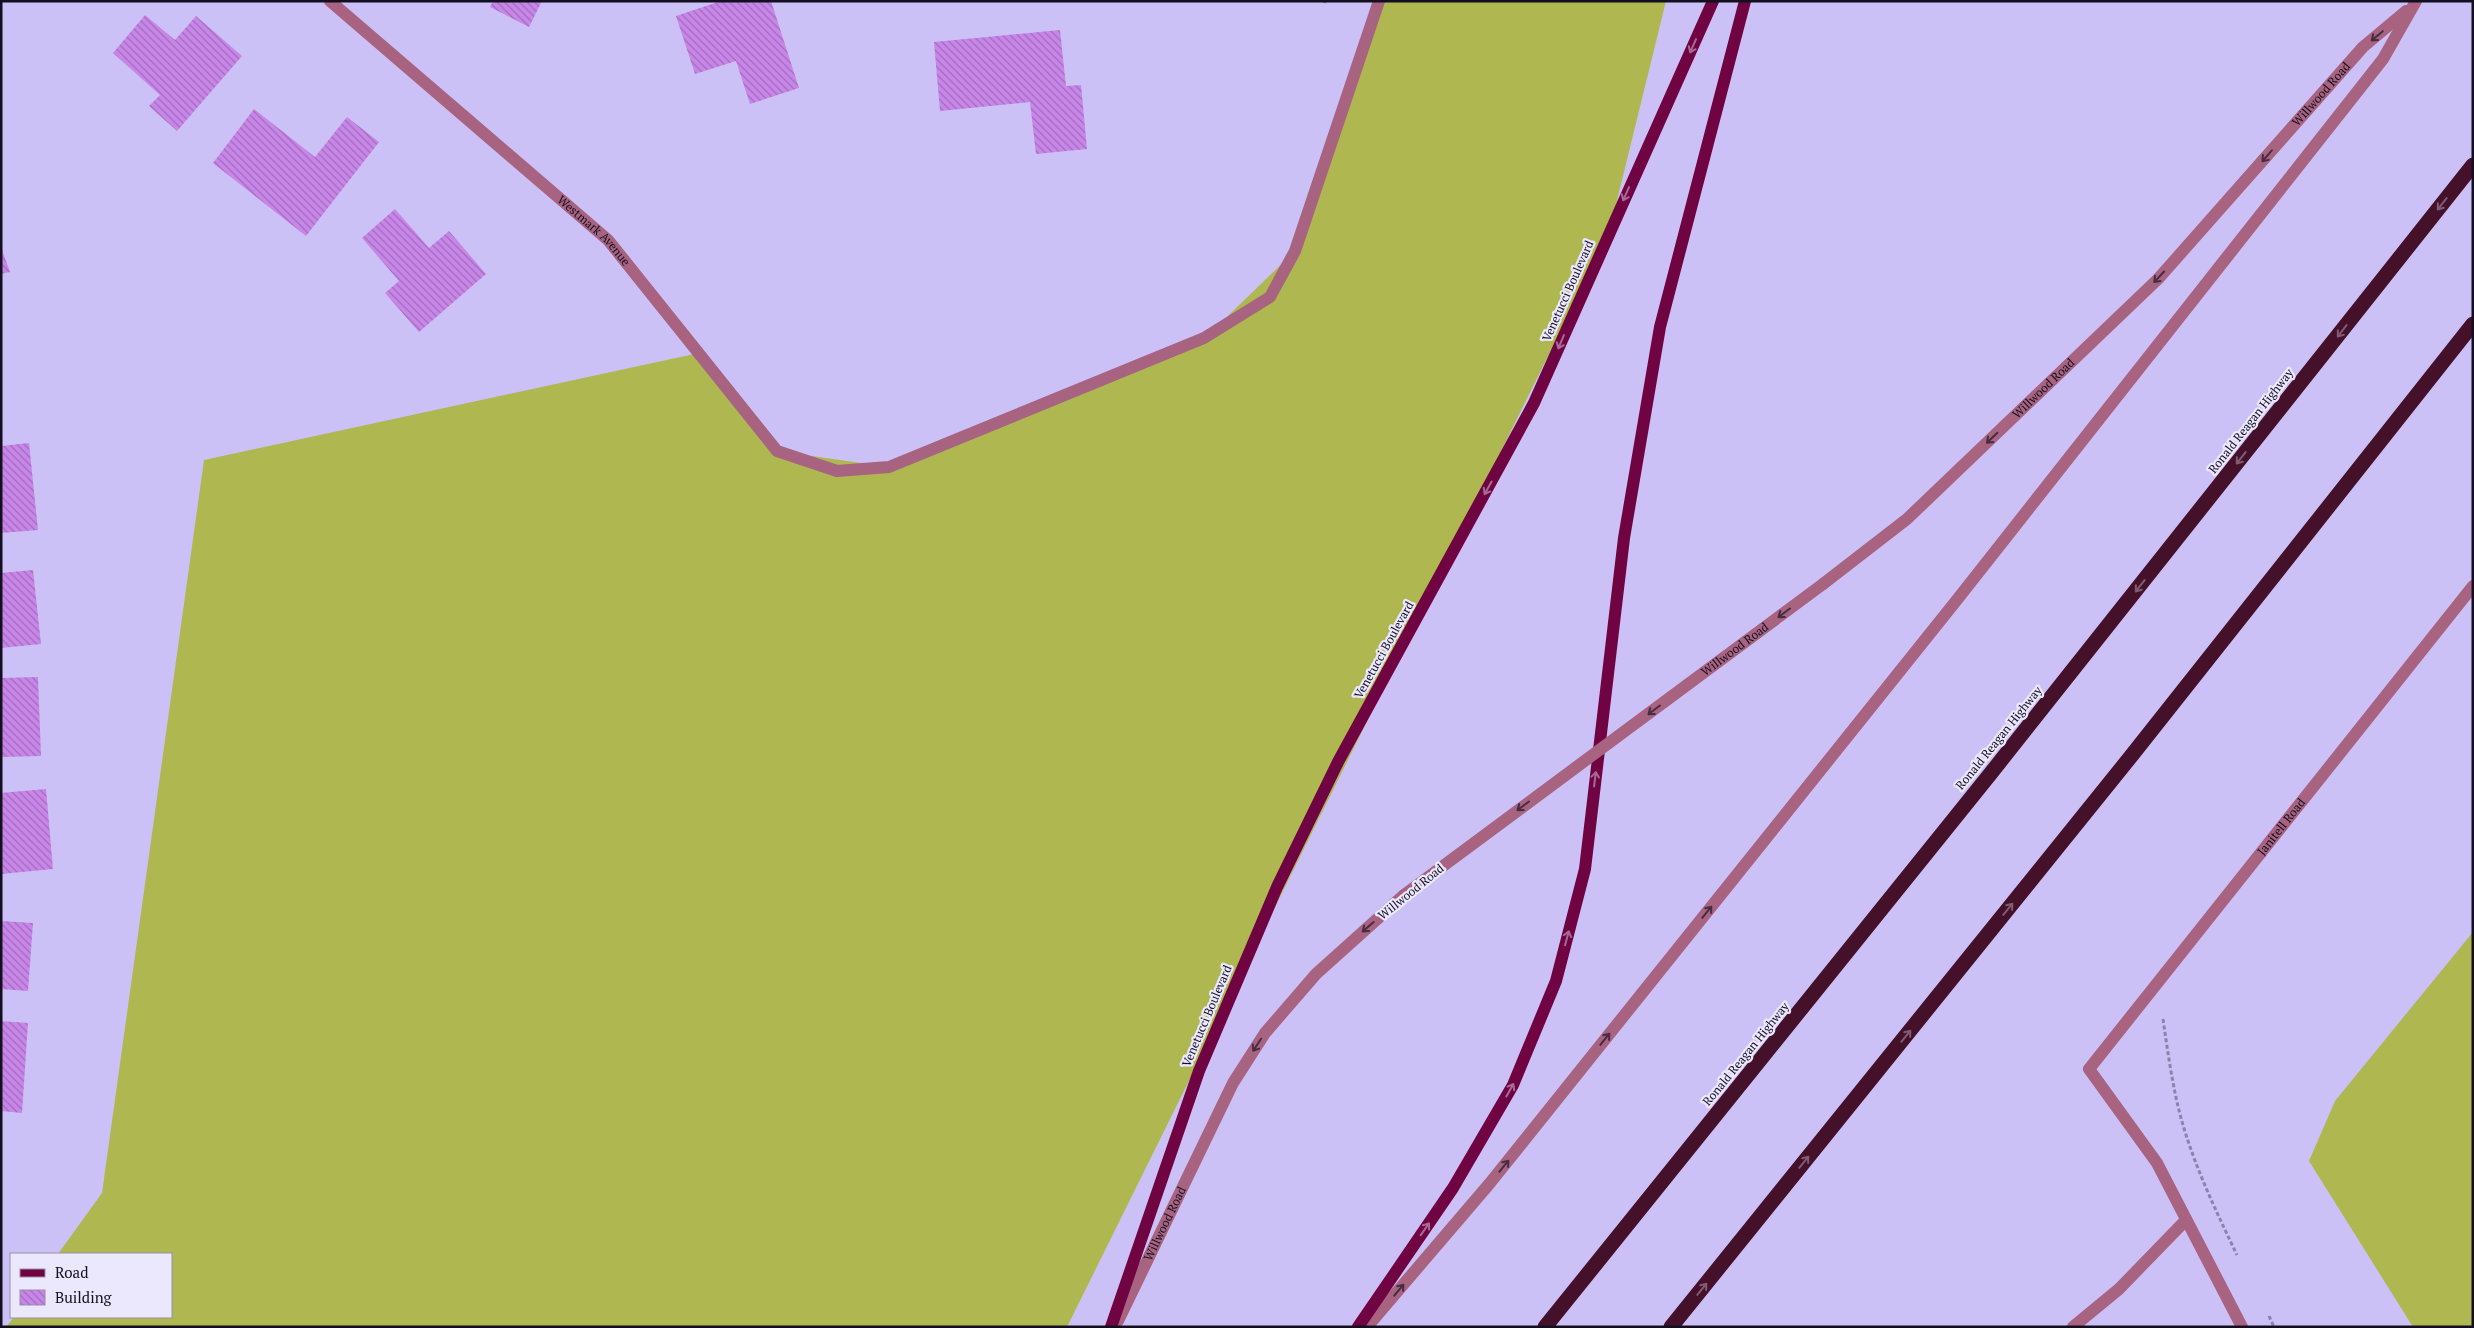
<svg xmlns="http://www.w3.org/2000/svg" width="2474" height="1328" viewBox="0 0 2474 1328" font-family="'PT Serif',serif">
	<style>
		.grass { fill: #aeb750 }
		.building { fill: url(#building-back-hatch) }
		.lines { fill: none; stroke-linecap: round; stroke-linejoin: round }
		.path { stroke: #8c83ac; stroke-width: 3; stroke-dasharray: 4 2.5; stroke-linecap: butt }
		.minor { stroke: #a76380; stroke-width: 12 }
		.major { stroke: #700342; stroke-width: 12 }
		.highway { stroke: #45102a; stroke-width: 15 }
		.minor-bridge { stroke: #a76380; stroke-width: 12 }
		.oneway { stroke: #472c42 }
		.oneway2 { stroke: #a76a96 }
		.oneway3 { stroke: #7f5b74 }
		.labels { text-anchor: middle; stroke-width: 4.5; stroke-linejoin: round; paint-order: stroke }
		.street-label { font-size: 12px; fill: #130f21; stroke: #ebe7fd }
	</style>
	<defs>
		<pattern id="building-back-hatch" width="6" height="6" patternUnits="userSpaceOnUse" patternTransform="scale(1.25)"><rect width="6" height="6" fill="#c886e8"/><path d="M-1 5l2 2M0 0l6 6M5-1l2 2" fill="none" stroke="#a16cbc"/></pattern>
	</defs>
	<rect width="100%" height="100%" fill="#ccc1f6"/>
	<!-- grass -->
	<path class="grass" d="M1379,1h287l-57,232 -542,1094h-1061l8,-10h157v-63h-113l44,-61 102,-733 495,-107 78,98 112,16 316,-129 90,-87z
		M2473,932v395h-60l-104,-166 26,-60z"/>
	<!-- building -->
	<path class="building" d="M493,1h49l-13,26 -39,-20z
		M721,1h50l28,87 -49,16 -14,-43 -41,13 -19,-58z
		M145,15l30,25 21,-24 46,40 -65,75 -28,-25 11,-11 -47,-42z
		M1060,30l6,56 15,-1 6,64 -51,5 -6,-52 -90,9 -6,-69z
		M254,109l61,48 32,-40 32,25 -73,94 -93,-73z
		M395,209l34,39 20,-17 37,43 -67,58 -34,-39 14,-12 -37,-43z
		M1,247l9,25 -9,2z
		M29,443l9,87 -37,3v-87z
		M33,570l8,74 -40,4v-75z
		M38,677l3,79 -40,1v-79z
		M46,789l7,80 -52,5v-81z
		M1,921l32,2 -5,68 -27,-2z
		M1,1021l27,2 -6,90 -21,-2z"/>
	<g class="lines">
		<!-- path -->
		<path class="path" d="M1324,3l1,-2
			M2163,1019c4,28 8,56 14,83 12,53 37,105 60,153
			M2269,1316l5,11"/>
		<!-- minor -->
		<g class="minor">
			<path id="s1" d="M330,1l278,239 169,211 60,20 52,-4 315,-129 66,-41 25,-46 84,-250"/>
			<path id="s2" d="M1823,584l84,-65 251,-240 205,-232 43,-36"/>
			<path id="s3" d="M1118,1321l115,-238 32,-50 51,-59 88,-79"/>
			<path d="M1367,1327l123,-144 466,-582 427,-542 33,-58"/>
			<path d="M2073,1327l46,-38 67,-69"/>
			<path id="s4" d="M2242,1327l-85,-164 -68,-94 384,-483"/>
		</g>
		<!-- major -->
		<path class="major" d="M1111,1327l88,-256 78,-184 61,-125 196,-359 179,-402
			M1358,1327l95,-139 60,-103 43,-104 29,-112 39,-331 36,-211 85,-326"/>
		<!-- highway -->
		<path class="highway" d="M1545,1327l446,-554 482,-608
			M1671,1327l461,-572 341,-431"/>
		<!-- minor-bridge -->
		<path class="minor-bridge" id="s5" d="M1404,895l419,-311"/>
	</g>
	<!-- one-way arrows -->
	<defs><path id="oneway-shaft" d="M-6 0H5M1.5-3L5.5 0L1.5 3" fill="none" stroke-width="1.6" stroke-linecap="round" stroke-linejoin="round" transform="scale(1.25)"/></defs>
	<g class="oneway">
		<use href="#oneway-shaft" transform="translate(2377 36) rotate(140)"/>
		<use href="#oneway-shaft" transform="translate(2267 156) rotate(131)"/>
		<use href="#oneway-shaft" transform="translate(2159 277) rotate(133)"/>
		<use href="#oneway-shaft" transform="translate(1992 438) rotate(136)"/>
		<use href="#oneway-shaft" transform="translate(1784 613) rotate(143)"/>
		<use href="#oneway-shaft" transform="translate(1654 710) rotate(143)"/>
		<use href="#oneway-shaft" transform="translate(1523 806) rotate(143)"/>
		<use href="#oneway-shaft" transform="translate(1707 912) rotate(-51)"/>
		<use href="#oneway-shaft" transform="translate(1368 927) rotate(139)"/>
		<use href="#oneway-shaft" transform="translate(1605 1039) rotate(-51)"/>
		<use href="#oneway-shaft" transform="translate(1257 1045) rotate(123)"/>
		<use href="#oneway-shaft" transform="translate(1504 1166) rotate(-51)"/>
		<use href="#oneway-shaft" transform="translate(1399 1290) rotate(-50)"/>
	</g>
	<g class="oneway2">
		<use href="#oneway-shaft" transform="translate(1693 46) rotate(114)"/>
		<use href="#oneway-shaft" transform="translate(1626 194) rotate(114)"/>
		<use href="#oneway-shaft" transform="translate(1561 342) rotate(113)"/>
		<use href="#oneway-shaft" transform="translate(1488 488) rotate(119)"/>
		<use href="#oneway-shaft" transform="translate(1595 779) rotate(-83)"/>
		<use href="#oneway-shaft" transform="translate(1567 938) rotate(-75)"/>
		<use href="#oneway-shaft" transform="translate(1510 1090) rotate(-61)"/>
		<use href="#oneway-shaft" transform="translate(1425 1229) rotate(-55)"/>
	</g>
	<g class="oneway3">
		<use href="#oneway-shaft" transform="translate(2442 204) rotate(128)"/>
		<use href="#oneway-shaft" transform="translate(2342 331) rotate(128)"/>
		<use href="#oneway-shaft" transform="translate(2241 458) rotate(128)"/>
		<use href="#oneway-shaft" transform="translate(2140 586) rotate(128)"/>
		<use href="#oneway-shaft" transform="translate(2008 909) rotate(-51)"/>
		<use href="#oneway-shaft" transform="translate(1906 1036) rotate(-51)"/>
		<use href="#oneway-shaft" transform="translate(1804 1162) rotate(-51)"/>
		<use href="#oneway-shaft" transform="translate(1702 1289) rotate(-51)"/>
	</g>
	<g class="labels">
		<!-- street labels -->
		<g class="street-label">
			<text dy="4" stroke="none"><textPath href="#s2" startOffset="700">Willwood Road</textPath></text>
			<text dy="4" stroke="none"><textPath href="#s1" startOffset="350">Westmark Avenue</textPath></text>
			<text transform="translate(1568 291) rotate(-66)" y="4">Venetucci Boulevard</text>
			<text dy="4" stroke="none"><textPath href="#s2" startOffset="295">Willwood Road</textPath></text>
			<text transform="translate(2251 421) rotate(-52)" y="4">Ronald Reagan Highway</text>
			<text dy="4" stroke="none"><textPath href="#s5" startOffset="412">Willwood Road</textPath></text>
			<text transform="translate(1384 650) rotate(-61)" y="4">Venetucci Boulevard</text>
			<text transform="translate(1999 738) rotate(-51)" y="4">Ronald Reagan Highway</text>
			<text dy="4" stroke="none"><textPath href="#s4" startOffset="610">Janitell Road</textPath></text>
			<text transform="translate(1411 892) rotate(-39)" y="4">Willwood Road</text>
			<text transform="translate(1207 1016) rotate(-67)" y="4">Venetucci Boulevard</text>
			<text transform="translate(1746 1054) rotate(-51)" y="4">Ronald Reagan Highway</text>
			<text dy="4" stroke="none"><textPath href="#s3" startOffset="108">Willwood Road</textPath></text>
		</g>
	</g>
	<!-- border -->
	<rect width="2474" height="1328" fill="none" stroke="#130f21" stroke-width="5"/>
	<!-- legend -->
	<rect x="10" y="1253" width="162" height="65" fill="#ebe7fd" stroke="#9591a5"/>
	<rect x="20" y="1269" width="25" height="8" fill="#700342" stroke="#9591a5"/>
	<text x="55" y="1278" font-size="15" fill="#130f21">Road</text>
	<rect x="20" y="1290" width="25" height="15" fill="url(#building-back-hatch)" stroke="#9591a5"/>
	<text x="55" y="1303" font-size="15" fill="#130f21">Building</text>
</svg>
